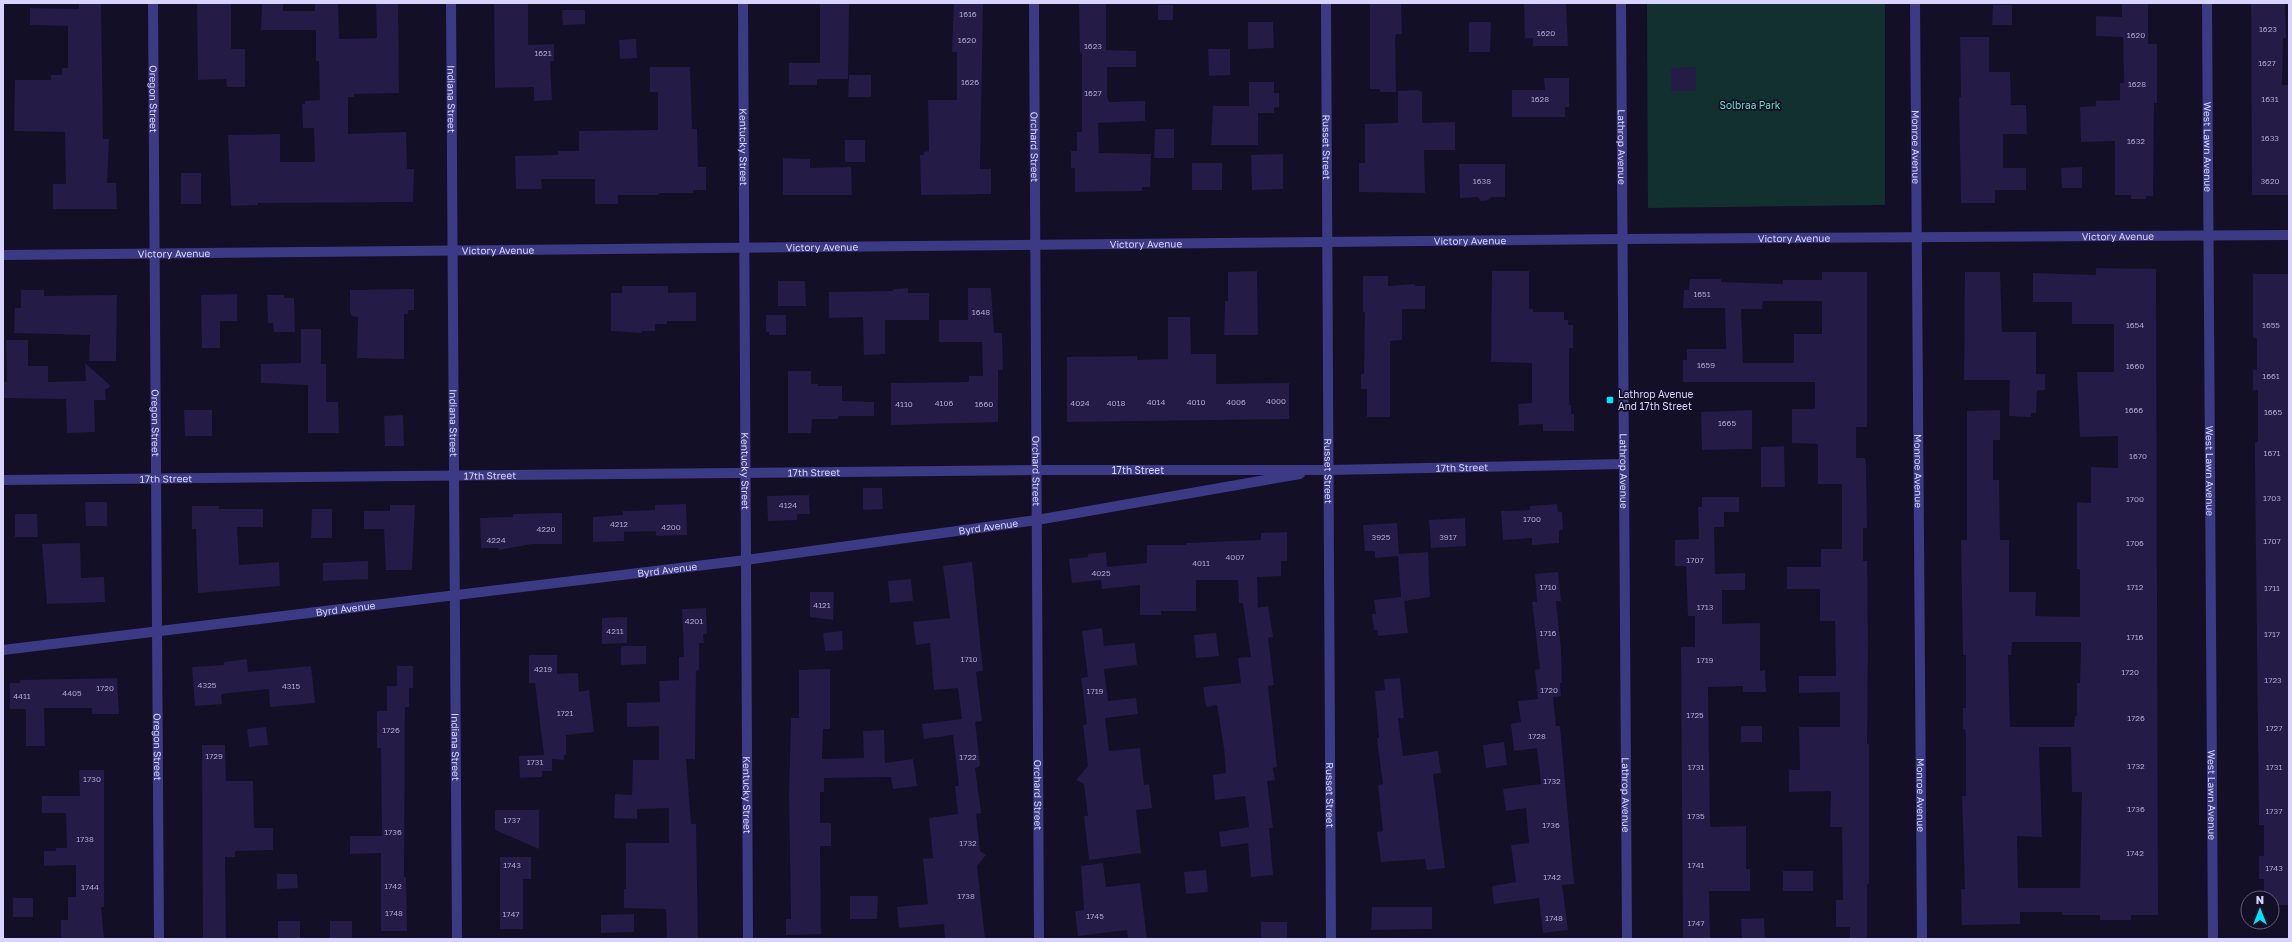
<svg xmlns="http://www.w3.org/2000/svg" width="2292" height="942" viewBox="0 0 2292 942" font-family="'Golos Text',sans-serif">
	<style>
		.green { fill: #12302f }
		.building { fill: #241b47; fill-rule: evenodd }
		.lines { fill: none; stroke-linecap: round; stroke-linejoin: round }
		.minor { stroke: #3d3a85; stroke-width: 10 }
		.tertiary { stroke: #3d3a85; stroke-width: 10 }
		.poi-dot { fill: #00e5ff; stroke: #130f26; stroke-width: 1.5 }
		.labels { text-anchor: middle; stroke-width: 3.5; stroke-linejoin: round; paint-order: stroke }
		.number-label { font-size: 8px; fill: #aca6d1 }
		.street-label { font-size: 10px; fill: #d9d4ff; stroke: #130f26 }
		.park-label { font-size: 10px; fill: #5fe0c0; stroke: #130f26 }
		.poi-label { font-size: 10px; fill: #d9d4ff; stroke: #130f26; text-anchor: start }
	</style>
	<rect width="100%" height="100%" fill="#130f26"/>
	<!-- green -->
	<path class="green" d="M1647,3h238v202l-237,3z"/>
	<!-- building -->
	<path class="building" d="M79,3h22l2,136h6l-2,44h9l1,26h-64v-25h13l-1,-52 -51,-1 1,-51h36v-5h11v-7h6v-42l-38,-1v-17l49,1z
		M197,3h34v46h14v38h-18l-1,-8 -28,1z
		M315,3h23l1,36 38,-1 -1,-35h22l1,90 -45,1v3h-6v37l58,-2 1,37h7l-1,33 -155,1v2l-27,1 -3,-71 52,-1v28h35l-1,-34h-11l-1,-24h3v-3l15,-1 -1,-39h-3v-31h-55l1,-26h21v7h32z
		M494,3h34v42l26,-1v17h-4l2,39 -18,1v-14l-39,1z
		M820,3h29l-1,76h-31v6h-28v-22h31z
		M954,3h29l-3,166h11v25l-70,1 -1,-40h4v-3l5,-1 -1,-51h29v-48h-5z
		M1079,3h27v47l30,1v16h-29v29l2,6 36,-1v20l-47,2 1,30 52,1 -1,33h-8v4l-67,1v-24h-4v-17h6v-19h5v-79l-2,1z
		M1370,3h31l1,31h-6l-1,6 1,52h-16v-3h-10z
		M1524,3h42l2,43h-35v-8h-8z
		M2122,3h26v41h9v59h-3l-1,93h-7v3h-15v-4h-16v-54l-34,1 -1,-35 16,-1v-5l24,-1v-17h4l-1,-46 -27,-1v-20l26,1z
		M2251,3h34l1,35h-3l-1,47h6l1,110h-37z
		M1158,5h15v15h-15z
		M1993,5h19v20h-20z
		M562,10h23v14l-22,1z
		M1248,22h25l1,26 -26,1z
		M1469,22h22l-1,30h-21z
		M1960,37h29v35h21l1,33h15l1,29h-24v34h23v22h-31v13h-34l-2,-106h2z
		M636,39l1,19 -17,1 -1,-19z
		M1208,49h22v26l-21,1z
		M650,67h40l2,62h5l1,38h8v23h-13v3h-34v2h-41v9h-23v-25h-54l1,10h-26l-1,-33 43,-1v-4h21v-20l79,-1v-38h-8z
		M1696,67v24h-25v-23z
		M849,75h22v22h-23z
		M1544,78h25v29h-4v10h-53v-27h33z
		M1249,82h25v11h5v14l-5,1v5h-16v32h-47l2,-39h36z
		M1418,90l4,2v31l33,-1v28h-31l1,43 -66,-1v-29h6v-39l33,-1v-32z
		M1155,129h19v29h-20z
		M845,140h20v22h-20z
		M1283,154v35l-31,1 -1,-35z
		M783,158l27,1v9l41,-1 1,28h-69z
		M1192,163h30v27h-30z
		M1459,164h46v33h-13l-4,3 -7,1 -3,-4 -18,1z
		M2082,167v21h-20l-1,-20z
		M181,173h20v31h-20z
		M2096,268l60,1 2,646h-27v5h-31v-5h-38v-3h-42v12l-58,1 -1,-36h4l-3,-93h4v-60l-1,-7h-2v-21h3v-53h-3l-2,-115h6v-129l33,-1v30h-7v40h6l1,60h9v52h27l-1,24 45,1v-48h-3v-67l14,1v-36l27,1v-32l-38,1 -3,-65h37v-48h-42v-22h-39v-29l63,2zM2012,642h69l-1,41h-3v33h-2l-1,11h-64l-2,-72h3zM2039,747h32l1,45h10l-2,96h-62l-1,-52 25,1z
		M1257,271l1,64h-34l1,-34h3v-29z
		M1492,271h37v38h4v3h31v8h4v5h5v23h-4v57h2v9h3v17h-31v-7l-24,1 -1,-21 14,-1v-40l-41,-1z
		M1822,272h45v155h-11v31h9l1,6 1,64h-4v33h4l1,84 -1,99h2v140h-2v54h-17v-11h-14v-27h7l-1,-73h-12l1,-36 -42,1v-22h11l-1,-43h41v-35l-41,1v-17h37l-1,-55h-15v-32h-33v-22h34v-18h21v-65h-24v-40l-26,-1v-34h23v-27h-132v-22h4v-11h39l-1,-41h-42l1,-18h5l1,-11h31v3l62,2v-4h39zM1763,301h59v33h-28v29h-51l-2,-54h21z
		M1965,272h35l2,60h34v42h9v16h-8l-1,23h-5v4l-22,-1 1,-36h-46z
		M2253,274h36l-1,631h-16v-7h-8v-19h-5v-23h5v-31h-5l-4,-360v-23h3v-52h-5v-20h4v-32h-4z
		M1363,276h25v10l27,-2v2h10v23h-23v31l-12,1v76h-23v-28h-6v-15h3l1,-62h-2z
		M778,281h27l1,25h-28z
		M622,286h46v7l28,-1v29h-29v3h-12v7h-13v2l-31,-2v-38h11z
		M908,288v5h21v27h-44v34l-21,1 -1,-38 -34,1v-26l64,-1v-2z
		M968,288h23l3,45h8l1,37h-5v52l-107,3v-42l78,-1v-6h14l-1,-34h-43v-22h29z
		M414,289v21h-6v4h-4v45l-47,-1 1,-41 -6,-1 -2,-5v-21z
		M21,290h23v6l73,-1 -1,66h-27l1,-26 -76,-2 1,-25h6z
		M237,294v27h-17v27h-18l-1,-53z
		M267,295h17v3h10l1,34h-21l-1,-9h-5z
		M766,315h20v20h-17v-3h-3z
		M1168,317h22l1,37h25v30l73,-1v36l-222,3v-65l70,-1v4l31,-1z
		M301,329h20v35h5v38h12l1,31h-31v-48l-47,-2v-19l40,-1z
		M6,340h22v26h20v16l38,-1 -1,-18 26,23 -6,4 1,10h-12l1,32 -28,1 -1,-34 -63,-1v-16h4z
		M788,371h23v13h7v2h24v15l32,1v14h-35l-2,3h-25l-1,14h-23z
		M184,410h28v26h-27z
		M1752,410v39l-50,1 -1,-38z
		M403,415l1,31h-19l-1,-30z
		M1784,446l1,41h-24v-40z
		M863,488h19l1,21 -20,1z
		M809,495l1,19h-13v6l-29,1 -1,-25z
		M1702,497h37v15h-15v15h-10l1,47 30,-1v17h-23v34l38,-1v48l5,-1 1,22h-23v-6l-35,1 2,140 36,-1v43h4v22h-41l1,48h-27l-2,-292h14v-31h-7l-2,-50h-11v-26l24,-1 -1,-32h4z
		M85,502h22v24h-21z
		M686,504l1,31 -31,1v-5l-32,1v9l-31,1v-25l30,-2v-4l32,-1v-5z
		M1557,504l1,8h4l1,18h-4v13l-27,2v-7l-29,2 -2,-29 29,-1v-4z
		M390,505h25l-3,65h-26l-2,-41h-20v-18h26z
		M192,506h27v3h44v18h-26l2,38 40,-3 1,24 -82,7 -2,-64h-4z
		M312,509h20v29h-21z
		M562,513v31h-30l-33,6v-2h-18l-1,-30 33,-1v-3z
		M15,514h22l1,23h-23z
		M1465,518l1,28 -35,2 -2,-28z
		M1397,523l2,31 29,-2 2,45 -26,4 4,32 -30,3 -1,-6h-3l-2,-16h4l-2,-14 27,-3 -3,-41 -23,2v-7h-10l-2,-26z
		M1287,532v29h-6v15l-24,1 1,31 10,-2 5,31 -5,1 6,47 -6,1 9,81 -4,1 2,12 -8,1 6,47h-4l4,47 -22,2 -3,-34 -27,4 -2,-15 30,-5 -4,-31 -30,4 -2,-25 13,-2 -2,-25 -7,-43 -11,2 -3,-20 38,-4 -3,-25 13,-1 -8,-54h-4l-1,-23h-42v31h-35v4h-21v-30l-38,4 -1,-9 -29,3 -3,-24 19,-2v-3l18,-2 1,15 40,-4v-18h39v-2l75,-3v-7z
		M80,543l1,35 23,-1 1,25 -58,2 -5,-60z
		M368,561v18l-45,2v-18z
		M972,562l11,109 -7,1 6,49 -7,1 5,42 -1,3 -4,1 6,45 -5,1 4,37 6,4 -9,11 8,73h-40l-1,-15 -45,4 -2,-21 31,-3 -5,-45 10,-1 -4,-40 29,-4 -3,-28h4l-6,-51 -29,4 -2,-15 40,-5 -4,-31 -24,2 -4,-47 -14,2 -3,-23 37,-4 -7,-52z
		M1558,572l3,29h-5l5,49 1,33h-2l1,13 -8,1 3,29h4l14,158 -12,1 6,45 -25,3 -4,-35 -45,6 -2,-18 24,-4 -5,-37 18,-2 -3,-35 -20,3 -3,-22 38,-5 -4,-36 -23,3 -3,-27 10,-2 -3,-21 20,-2 -3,-29 5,-1 -8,-67h5l-2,-28z
		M911,579l2,22 -23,2 -2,-22z
		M810,592h24l-1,28 -23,-3z
		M706,608l1,26h-4l1,9h-5v27l-3,1 -1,88h-9l5,65h5l2,115h-31l-1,-30 -42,-1v-19h2v-46h43v-35l-32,1v10l-23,-1 1,-24 17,1 1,-35h26v-34l-32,1v-24l33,-1 -1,-21 20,-1v-23h5l-2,-48z
		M627,617v26l-25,1v-26z
		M1102,628l2,18 31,-3 2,22 -33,4 4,32 28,-3 2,16 -33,4 4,33 31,-3 4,37 5,-1 3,24 -16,2 5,43 -52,7 -5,-44h4l-4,-32 -8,-4 12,-14 -5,-41 4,-1 -6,-46 7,-1 -6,-46z
		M842,631l1,19 -18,1 -2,-18z
		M1216,633l3,23 -23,2 -2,-23z
		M621,646h25v18l-25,1z
		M529,655h28v19l21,-1 1,19 10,-2 5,42 -28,3v20h-2v5l-12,-1v12h-10v6l-22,1 -1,-22 25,-1 -9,-72h-6z
		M247,659l1,13 63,-6 4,37 -45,4 -1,-18 -48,5 1,10 -27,2 -3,-39 32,-2v-3z
		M397,666h16v22h-4v19h-4l-1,170h2l1,54h-26v-78l-31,1v-18h32l-1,-88h-4v-37h10v-25h10z
		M830,669v60h-7l-1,30 42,-1 -1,-27 21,-1 1,33 28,-4 4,27 -24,3 -2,-12 -67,1v14h-4v31h11v23h-11l1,88 -35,1v-16h5l-2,-125 2,-76h8v-48z
		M117,678l2,36h-27v-6h-48l1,38h-19v-37h-16v-26h10v-3z
		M1400,678l4,40h-6l5,38 35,-5 3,22 -8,1 12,94 -18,2 -2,-11 -44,3 -4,-30 6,-1 -5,-46 5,-1 -5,-36 -1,-10h2l-4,-47 10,-1 -1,-11z
		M1741,726h21v16h-21z
		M266,727l2,18 -19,2 -2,-18z
		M1504,742l3,23 -21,3 -3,-23z
		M202,745h23l1,36h27l1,47h19v22l-38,1v6h-10l1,82h-23z
		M79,770h25v137h-3l3,32h-43v-19h7v-23h8v-32l-32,1v-15h12v-3h11l-1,-35h-24v-17h38z
		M495,810h44v39l-44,-19z
		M500,857h31v22h-8v50h-23z
		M1103,863l3,24 34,-4 7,56h-19l-1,-9 -49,6 -3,-25 9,-1 -3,-44z
		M1206,870l2,22 -22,2 -2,-22z
		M1783,871h30v20h-30z
		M277,874h20l1,14 -21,1z
		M850,896h28l-1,23h-27z
		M13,898h20v19h-20z
		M1372,907h60v22l-61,1z
		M634,914v18l-33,1v-18z
		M1764,918l1,21h-23l-1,-20z
		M278,921h22v18h-22z
		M330,921h22v18h-22z
		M1261,922h26v17h-26z"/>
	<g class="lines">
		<!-- minor -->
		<g class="minor">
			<path id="s1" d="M153,3l6,936"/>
			<path id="s2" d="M451,3l6,936"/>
			<path id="s3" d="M743,3l5,936"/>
			<path id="s4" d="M1034,3l5,936"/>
			<path id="s5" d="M1326,3l5,936"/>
			<path id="s6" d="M1915,3l7,936"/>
			<path id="s7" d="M2207,3l6,936"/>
			<path id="s8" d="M3,255l1620,-16 666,-4"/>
			<path id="s9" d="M3,480l1034,-10h291l296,-6"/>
			<path id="s10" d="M3,650l743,-90 291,-40 263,-46"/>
		</g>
		<!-- tertiary -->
		<path class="tertiary" id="s11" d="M1621,3l6,936"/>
	</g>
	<!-- markers -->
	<rect class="poi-dot" x="1606" y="396" width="8" height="8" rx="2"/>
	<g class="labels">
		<!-- number labels -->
		<g class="number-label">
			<text x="968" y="17">1616</text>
			<text x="2268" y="32">1623</text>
			<text x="1546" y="36">1620</text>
			<text x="2136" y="38">1620</text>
			<text x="967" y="43">1620</text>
			<text x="1093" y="49">1623</text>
			<text x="543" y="56">1621</text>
			<text x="2267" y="66">1627</text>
			<text x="970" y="85">1626</text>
			<text x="2137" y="87">1628</text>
			<text x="1093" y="96">1627</text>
			<text x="1540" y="102">1628</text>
			<text x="2270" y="102">1631</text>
			<text x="2270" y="141">1633</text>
			<text x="2136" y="144">1632</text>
			<text x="1482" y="184">1638</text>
			<text x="2270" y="184">3620</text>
			<text x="1702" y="297">1651</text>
			<text x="981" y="315">1648</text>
			<text x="2135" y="328">1654</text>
			<text x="2271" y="328">1655</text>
			<text x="1706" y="368">1659</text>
			<text x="2135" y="369">1660</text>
			<text x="2271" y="379">1661</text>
			<text x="1276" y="404">4000</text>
			<text x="1156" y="405">4014</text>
			<text x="1196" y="405">4010</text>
			<text x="1236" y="405">4006</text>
			<text x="944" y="406">4106</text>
			<text x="1080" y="406">4024</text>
			<text x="1116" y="406">4018</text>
			<text x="904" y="407">4110</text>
			<text x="984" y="407">1660</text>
			<text x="2134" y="413">1666</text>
			<text x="2273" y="415">1665</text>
			<text x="1727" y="426">1665</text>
			<text x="2272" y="456">1671</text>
			<text x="2138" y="459">1670</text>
			<text x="2272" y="501">1703</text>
			<text x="2135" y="502">1700</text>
			<text x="788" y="508">4124</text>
			<text x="1532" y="522">1700</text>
			<text x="619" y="527">4212</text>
			<text x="671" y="530">4200</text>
			<text x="546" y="532">4220</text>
			<text x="1381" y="540">3925</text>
			<text x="1448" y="540">3917</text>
			<text x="496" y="543">4224</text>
			<text x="2272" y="544">1707</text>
			<text x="2135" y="546">1706</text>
			<text x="1235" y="560">4007</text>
			<text x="1695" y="563">1707</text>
			<text x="1201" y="566">4011</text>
			<text x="1101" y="576">4025</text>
			<text x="1548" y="590">1710</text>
			<text x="2135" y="590">1712</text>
			<text x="2272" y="591">1711</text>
			<text x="822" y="608">4121</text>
			<text x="1705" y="610">1713</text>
			<text x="694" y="624">4201</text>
			<text x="615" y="634">4211</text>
			<text x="1548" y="636">1716</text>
			<text x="2272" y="637">1717</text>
			<text x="2135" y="640">1716</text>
			<text x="969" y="662">1710</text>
			<text x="1705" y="663">1719</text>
			<text x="543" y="672">4219</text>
			<text x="2130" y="675">1720</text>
			<text x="2273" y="683">1723</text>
			<text x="207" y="688">4325</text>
			<text x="291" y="689">4315</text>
			<text x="105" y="691">1720</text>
			<text x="1549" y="693">1720</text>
			<text x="1095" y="694">1719</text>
			<text x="72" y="696">4405</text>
			<text x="22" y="699">4411</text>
			<text x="565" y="716">1721</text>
			<text x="1695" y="718">1725</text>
			<text x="2136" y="721">1726</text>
			<text x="2274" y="731">1727</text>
			<text x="391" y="733">1726</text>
			<text x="1537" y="739">1728</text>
			<text x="214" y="759">1729</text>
			<text x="968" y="760">1722</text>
			<text x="535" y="765">1731</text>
			<text x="2136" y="769">1732</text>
			<text x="1696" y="770">1731</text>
			<text x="2274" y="770">1731</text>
			<text x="92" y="782">1730</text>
			<text x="1552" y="784">1732</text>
			<text x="2136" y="812">1736</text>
			<text x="2274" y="814">1737</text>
			<text x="1696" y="819">1735</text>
			<text x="512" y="823">1737</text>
			<text x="1551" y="828">1736</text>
			<text x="393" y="835">1736</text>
			<text x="85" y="842">1738</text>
			<text x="968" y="846">1732</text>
			<text x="2135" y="856">1742</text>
			<text x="512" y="868">1743</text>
			<text x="1696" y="868">1741</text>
			<text x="2274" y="871">1743</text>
			<text x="1552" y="880">1742</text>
			<text x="393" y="889">1742</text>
			<text x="90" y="890">1744</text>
			<text x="966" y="899">1738</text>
			<text x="394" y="916">1748</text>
			<text x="511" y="917">1747</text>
			<text x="1095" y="919">1745</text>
			<text x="1554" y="921">1748</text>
			<text x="1696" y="926">1747</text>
		</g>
		<!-- street labels -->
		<g class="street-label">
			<text dy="4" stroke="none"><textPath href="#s1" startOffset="96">Oregon Street</textPath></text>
			<text dy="4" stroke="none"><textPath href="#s2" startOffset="96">Indiana Street</textPath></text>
			<text dy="4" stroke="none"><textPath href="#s3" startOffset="144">Kentucky Street</textPath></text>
			<text dy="4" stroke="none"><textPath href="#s4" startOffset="144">Orchard Street</textPath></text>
			<text dy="4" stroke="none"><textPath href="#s5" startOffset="144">Russet Street</textPath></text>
			<text dy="4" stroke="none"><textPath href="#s11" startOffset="144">Lathrop Avenue</textPath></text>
			<text dy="4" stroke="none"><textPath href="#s6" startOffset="144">Monroe Avenue</textPath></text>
			<text dy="4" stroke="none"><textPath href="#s7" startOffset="144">West Lawn Avenue</textPath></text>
			<text dy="4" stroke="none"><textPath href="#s8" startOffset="2115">Victory Avenue</textPath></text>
			<text dy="4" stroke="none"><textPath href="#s8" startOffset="1791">Victory Avenue</textPath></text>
			<text dy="4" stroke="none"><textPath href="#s8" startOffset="1467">Victory Avenue</textPath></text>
			<text dy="4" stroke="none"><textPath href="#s8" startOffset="1143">Victory Avenue</textPath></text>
			<text dy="4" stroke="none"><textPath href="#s8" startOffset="819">Victory Avenue</textPath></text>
			<text dy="4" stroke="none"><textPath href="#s8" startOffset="495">Victory Avenue</textPath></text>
			<text dy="4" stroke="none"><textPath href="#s8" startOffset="171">Victory Avenue</textPath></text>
			<text dy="4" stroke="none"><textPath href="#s1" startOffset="420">Oregon Street</textPath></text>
			<text dy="4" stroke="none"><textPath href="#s2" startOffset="420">Indiana Street</textPath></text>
			<text dy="4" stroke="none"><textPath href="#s9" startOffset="1459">17th Street</textPath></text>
			<text dy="4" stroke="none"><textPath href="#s9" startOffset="1135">17th Street</textPath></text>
			<text dy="4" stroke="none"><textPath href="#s3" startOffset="468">Kentucky Street</textPath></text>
			<text dy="4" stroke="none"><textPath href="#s4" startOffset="468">Orchard Street</textPath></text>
			<text dy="4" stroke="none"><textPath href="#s5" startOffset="468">Russet Street</textPath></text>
			<text dy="4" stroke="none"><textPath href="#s11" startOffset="468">Lathrop Avenue</textPath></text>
			<text dy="4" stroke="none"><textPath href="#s6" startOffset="468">Monroe Avenue</textPath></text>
			<text dy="4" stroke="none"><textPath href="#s7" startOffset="468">West Lawn Avenue</textPath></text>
			<text dy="4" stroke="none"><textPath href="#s9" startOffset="811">17th Street</textPath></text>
			<text dy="4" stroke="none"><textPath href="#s9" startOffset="487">17th Street</textPath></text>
			<text dy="4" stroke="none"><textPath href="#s9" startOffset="163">17th Street</textPath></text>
			<text dy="4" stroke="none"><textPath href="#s10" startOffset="993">Byrd Avenue</textPath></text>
			<text dy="4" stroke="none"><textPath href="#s10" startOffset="669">Byrd Avenue</textPath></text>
			<text dy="4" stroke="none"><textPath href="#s10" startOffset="345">Byrd Avenue</textPath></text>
			<text dy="4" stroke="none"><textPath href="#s1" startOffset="744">Oregon Street</textPath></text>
			<text dy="4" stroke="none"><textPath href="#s2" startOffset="744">Indiana Street</textPath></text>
			<text dy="4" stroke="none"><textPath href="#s3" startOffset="792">Kentucky Street</textPath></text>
			<text dy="4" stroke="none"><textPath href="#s4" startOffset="792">Orchard Street</textPath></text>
			<text dy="4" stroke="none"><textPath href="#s5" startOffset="792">Russet Street</textPath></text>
			<text dy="4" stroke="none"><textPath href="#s11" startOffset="792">Lathrop Avenue</textPath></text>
			<text dy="4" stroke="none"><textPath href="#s6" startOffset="792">Monroe Avenue</textPath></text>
			<text dy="4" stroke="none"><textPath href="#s7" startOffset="792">West Lawn Avenue</textPath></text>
		</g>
		<!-- park labels -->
		<g class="park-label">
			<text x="1750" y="109">Solbraa Park</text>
		</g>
		<!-- poi labels -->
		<g class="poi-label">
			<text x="1618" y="398">Lathrop Avenue<tspan x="1618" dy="12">And 17th Street</tspan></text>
		</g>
	</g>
	<!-- border -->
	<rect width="2292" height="942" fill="none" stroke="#d9d4ff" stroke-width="8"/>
	<!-- north arrow -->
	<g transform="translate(2260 910)"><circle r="19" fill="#130f26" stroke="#625e7d"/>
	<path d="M0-3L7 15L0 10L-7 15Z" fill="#00e5ff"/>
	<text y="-6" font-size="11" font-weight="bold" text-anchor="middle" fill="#d9d4ff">N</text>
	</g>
</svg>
